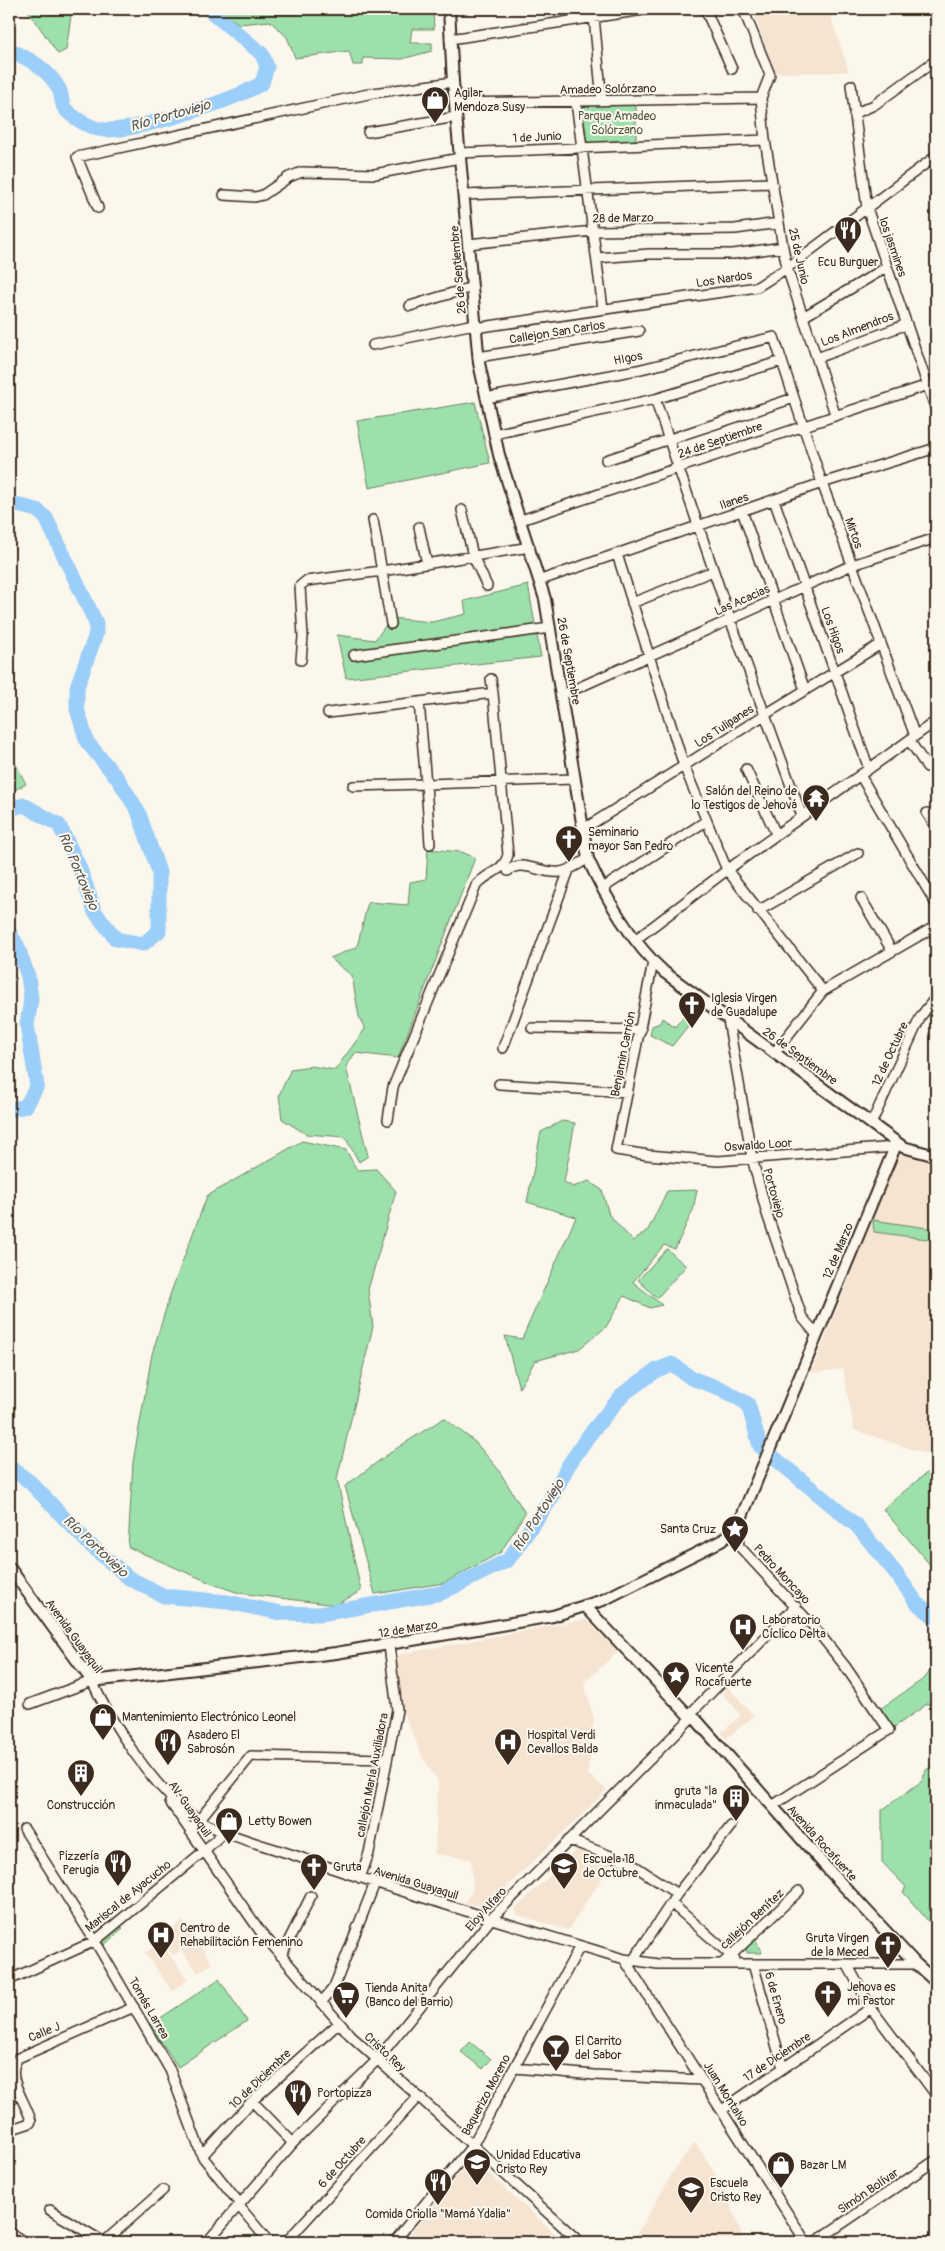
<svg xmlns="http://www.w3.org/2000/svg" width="945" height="2251" viewBox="0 0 945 2251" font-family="Pangolin,sans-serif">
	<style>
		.built { fill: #f5e4d2 }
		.green { fill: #9de0ab; stroke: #6c8564 }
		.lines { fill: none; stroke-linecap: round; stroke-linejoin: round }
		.river { stroke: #9bcef8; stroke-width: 15 }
		.minor-casing { stroke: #3b2a1e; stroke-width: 12 }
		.tertiary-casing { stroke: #3b2a1e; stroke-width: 14 }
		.minor { stroke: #fbf7ec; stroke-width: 9 }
		.tertiary { stroke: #fbf7ec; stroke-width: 10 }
		.labels { text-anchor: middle; stroke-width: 4; stroke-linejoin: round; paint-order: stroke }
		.street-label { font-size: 12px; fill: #3b2a1e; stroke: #fbf7ec }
		.poi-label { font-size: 12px; fill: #3b2a1e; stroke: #fbf7ec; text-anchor: start }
		.park-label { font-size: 12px; fill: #545841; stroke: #fbf7ec }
		.water-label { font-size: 14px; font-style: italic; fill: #535354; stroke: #fbf7ec }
	</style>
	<rect width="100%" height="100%" fill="#fbf7ec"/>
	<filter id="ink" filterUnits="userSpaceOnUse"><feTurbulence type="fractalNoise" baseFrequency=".02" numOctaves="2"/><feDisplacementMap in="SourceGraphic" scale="10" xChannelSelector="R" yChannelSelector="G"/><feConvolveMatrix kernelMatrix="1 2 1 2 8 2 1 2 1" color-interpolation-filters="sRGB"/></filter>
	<g filter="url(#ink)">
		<!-- built -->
		<path class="built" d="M752,9l77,2 20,61 -74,1z
			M905,1154l31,8v295l-82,-27 -11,-61 -32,4 87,-217z
			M586,1619l32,33 -34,30 10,37 -6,55 19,16 -120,116 -23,-3 9,-14 -2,-30 -36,-5 3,-72 -15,-24 -20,-46 -7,-57z
			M727,1686l27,30 -28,23 -5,-6 20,-18 -19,-22z
			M579,1847l35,13 -46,70 -51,-15 -2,-6z
			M183,1921l29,42 -14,10 -21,-29 3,7 -7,4 -4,-6 -2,2 21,29 -16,11 -27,-38 19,-13 -2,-4z
			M695,2142l29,46 20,52 -4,2h-108l44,-75z
			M471,2160h3l90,82h-161z"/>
		<!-- green -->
		<path class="green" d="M27,9h45l-6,41 -8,4z
			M217,9l216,1 1,19h-22l-2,14h22v8l-30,8 -39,-1v7h-10l-4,-14 -54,7 -8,-21 -17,-16 -31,3z
			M636,104v36l-49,3 -5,-37z
			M475,402l15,61 -121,25 -12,-67z
			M528,585l13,72 -195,21 -9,-43 38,5 16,-22 41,4 34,-8 -2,-13z
			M9,751l17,33 -17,9z
			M428,849l34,3 13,6 -77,200 -43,-5 -9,14 22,89 -9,6 -14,-25 -39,-3 -24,-15 -3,-24 12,-26 20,-3 24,4 30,-41 -6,-12 -7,-41 -22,-18 27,-11 11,-45 40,3 2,-23 16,-3z
			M691,1006l8,6 -27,34 -22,-11 2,-9 8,-3 2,-5 13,9z
			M562,1121l13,2 -11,59 9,5 16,-6 13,9 7,25 24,26 15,-11 19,-39 30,-1 -4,20 -18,39 -11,-4 -31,37 29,23 -12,3 -26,-12 -18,31 -27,22 -44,12 -16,27 -14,-52 17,3 54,-122 -49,-15 14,-70z
			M302,1141l44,9 11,20 19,-1 20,22 -28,99 5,36 -36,153 24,112 -25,14 -97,-12 -26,-9 -85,-37 5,-85 19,-108 19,-62 36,-96z
			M873,1220l61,9 2,-8 -2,19 -60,-8z
			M667,1249l19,17 -29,32 -19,-18z
			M444,1418l31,24 23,27 27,44 -24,39 -57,31 -69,11 -30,-108 49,-36z
			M930,1470l6,7v95l-53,-63z
			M936,1663v35l-43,30 -13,-19 45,-31z
			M936,1764v166l-33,-38 3,-5 -24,-25v-52l40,-29 4,-11z
			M121,1927l2,1 -20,18 -3,-4z
			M755,1938l7,15h-15l-1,-6z
			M219,1979l28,42 -69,46 -28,-42z
			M470,2042l21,17 -8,10 -22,-17z"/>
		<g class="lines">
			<!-- river -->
			<path class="river" d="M9,51c19,6 40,19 50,38 4,7 1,15 7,21 9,9 27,20 40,20 32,1 130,-30 156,-47l5,-16 -5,-13 -54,-45
				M9,503l28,7 9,8 50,105v11l-19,53v22l10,33 31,37 20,32 21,61v59l-16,13 -27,-5 -21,-27 -16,-46 -20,-41 -35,-20 -15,4
				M9,932l8,13 11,31 3,23 -4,26 10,61 -11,20 -17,4
				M9,1466l22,17 58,61 40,34 35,18 63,6 54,11 39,1 121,-21 67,-33 43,-61 17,-33 21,-31 34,-41 34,-24 15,-6 19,14 31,11 26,15 12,42 97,80 38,46 22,31 19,15"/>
			<!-- minor casing -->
			<g class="minor-casing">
				<path id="minor" d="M705,9l27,60
					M743,9l27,66 -9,23 4,42 18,107 4,21 48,146
					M594,17l8,84
					M450,39l200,-30
					M851,85l16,123 69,202
					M576,102l27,207
					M455,103l306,-5
					M854,114l20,-9 62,-45
					M368,132l88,-15
					M460,153l305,-13
					M224,195l31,2 8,-2 26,-18 13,-5 73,2 85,-16
					M464,195l308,-12
					M98,208l-21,-51 296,-64 80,-11
					M468,244l125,-13 142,-2 44,-6
					M597,258l52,-4h84l50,-7
					M410,306l62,-19
					M803,317l84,-50
					M475,328l282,-41 30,-19 149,-112
					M373,345l101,-21
					M478,357l161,-26
					M817,358l90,-34
					M486,398l151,-28 137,-33 48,146 93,253
					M655,399l75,220 72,197
					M494,434l161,-35 127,-38
					M606,460l188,-62
					M774,500l95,269
					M462,510l11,46 14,30
					M742,511l63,179
					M373,520l18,104
					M521,520l407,-135
					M419,527l8,37
					M617,554l67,212 43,104 96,121
					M541,580l281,-97 114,-35
					M632,603l81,-32
					M354,655l196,-27
					M301,660l2,-23 -3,-51 6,-5 76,-10 148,-24
					M491,679l2,14
					M562,695l290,-130 84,-27
					M328,713l165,-20 15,162c-5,18 -22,17 -32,31l-83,201 -5,33
					M909,740l18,27
					M746,769l30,65
					M860,775l76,129
					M353,786l73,-2 -7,-82
					M927,813l9,15
					M582,830l184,-116 115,-70
					M430,844l-4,-60 148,-5
					M508,871c13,-13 35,4 52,1 10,-1 19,-9 28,-13
					M603,888l103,-67
					M861,898l31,53
					M758,911l100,-58
					M635,940l92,-70 209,-149
					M653,962l-37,188 32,5 70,6 177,-14
					M728,1020l24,138 15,56 35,103 15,18
					M532,1028l109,2
					M503,1048l66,-178
					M774,1053l49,-62 113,-65
					M499,1084l129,8
					M871,1124l50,-108 15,-19
					M737,1528l2,18 75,81 31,39 44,64 -117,76
					M30,1704l62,-23c19,42 61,106 98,133 29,21 75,31 109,43 107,37 216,69 325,102l34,5h258
					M170,1802l90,129 90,104 230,207
					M24,1829l71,112 75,129 32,86 38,48
					M190,1831l61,-75 136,3
					M569,1840l63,24 45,30
					M360,1878l9,-25 28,-143 -8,-65
					M671,1903l64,56
					M281,1956l30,-60
					M624,1959l182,283
					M632,1962l45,-68 54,-68
					M722,1964l77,-73
					M753,1964l30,104
					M847,1964l24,44 65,87
					M9,1980l86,-39 109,-90 21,-20
					M321,2003l13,-16 41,-104
					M515,2068l79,7 108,5
					M252,2101l41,42
					M722,2110l149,-102
					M9,2130l21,-7 1,-2c-5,-20 -27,-44 -13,-63l116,-51
					M202,2156l50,-55 87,-78
					M239,2206l30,36
					M50,2210l54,32
					M9,2232l15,10
					M104,2242l59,-52
					M207,2242l86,-99 83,-82 115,-142 202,-203 -1,-4 104,-106
					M286,2242l131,-144
					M394,2242l78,-96 108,-200
					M815,2242l121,-82"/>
			</g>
			<!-- tertiary casing -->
			<g class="tertiary-casing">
				<path id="tertiary" d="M449,9l4,73 26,281 20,92 46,144 43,260c17,38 45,85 76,113l239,175 33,9
					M9,1567l83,114 244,-28 217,-37 50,-16 118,-59 16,-13 158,-381 -2,-7
					M586,1607l105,111
					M693,1716l134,152 89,96 20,18"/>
			</g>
			<!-- minor -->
			<use href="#minor" class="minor"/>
			<!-- tertiary -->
			<use href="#tertiary" class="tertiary"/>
		</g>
	</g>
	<!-- icons -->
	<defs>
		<g id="shop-pin" transform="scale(1.4375)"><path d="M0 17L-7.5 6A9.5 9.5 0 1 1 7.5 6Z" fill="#3b2a1e" stroke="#fbf7ec"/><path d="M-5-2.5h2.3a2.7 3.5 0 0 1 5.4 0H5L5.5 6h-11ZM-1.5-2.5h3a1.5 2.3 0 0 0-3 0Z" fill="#fff"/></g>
		<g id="restaurant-pin" transform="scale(1.4375)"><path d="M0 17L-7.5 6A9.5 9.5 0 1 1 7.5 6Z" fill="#3b2a1e" stroke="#fbf7ec"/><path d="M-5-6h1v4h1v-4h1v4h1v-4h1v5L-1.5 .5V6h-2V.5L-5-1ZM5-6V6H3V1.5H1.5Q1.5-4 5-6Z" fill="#fff"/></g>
		<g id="temple-pin" transform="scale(1.4375)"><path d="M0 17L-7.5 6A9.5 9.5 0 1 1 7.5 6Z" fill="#3b2a1e" stroke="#fbf7ec"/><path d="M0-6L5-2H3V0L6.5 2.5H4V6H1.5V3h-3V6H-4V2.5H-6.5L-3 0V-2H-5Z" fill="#fff"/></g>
		<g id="church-pin" transform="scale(1.4375)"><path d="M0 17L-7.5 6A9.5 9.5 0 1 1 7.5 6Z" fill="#3b2a1e" stroke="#fbf7ec"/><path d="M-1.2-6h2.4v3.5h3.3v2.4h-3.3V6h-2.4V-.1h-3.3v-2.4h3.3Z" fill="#fff"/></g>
		<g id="sight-pin" transform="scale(1.4375)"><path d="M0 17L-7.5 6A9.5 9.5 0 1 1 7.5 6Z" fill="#3b2a1e" stroke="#fbf7ec"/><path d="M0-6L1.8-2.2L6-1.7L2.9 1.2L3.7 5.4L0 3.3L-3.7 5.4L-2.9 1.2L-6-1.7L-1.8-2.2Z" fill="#fff"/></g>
		<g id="hospital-pin" transform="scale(1.4375)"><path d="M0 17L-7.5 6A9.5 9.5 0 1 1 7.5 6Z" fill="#3b2a1e" stroke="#fbf7ec"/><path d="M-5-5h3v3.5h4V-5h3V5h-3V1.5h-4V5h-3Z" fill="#fff"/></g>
		<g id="building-pin" transform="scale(1.4375)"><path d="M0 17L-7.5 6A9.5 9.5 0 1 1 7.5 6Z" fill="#3b2a1e" stroke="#fbf7ec"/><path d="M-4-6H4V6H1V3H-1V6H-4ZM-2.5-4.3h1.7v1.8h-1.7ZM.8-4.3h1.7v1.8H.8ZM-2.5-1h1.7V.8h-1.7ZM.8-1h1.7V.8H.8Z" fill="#fff"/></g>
		<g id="school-pin" transform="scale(1.4375)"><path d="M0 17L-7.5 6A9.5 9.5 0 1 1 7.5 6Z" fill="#3b2a1e" stroke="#fbf7ec"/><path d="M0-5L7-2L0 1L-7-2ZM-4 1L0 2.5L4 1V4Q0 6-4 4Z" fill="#fff"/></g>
		<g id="supermarket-pin" transform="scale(1.4375)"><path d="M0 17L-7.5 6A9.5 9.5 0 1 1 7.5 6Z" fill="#3b2a1e" stroke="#fbf7ec"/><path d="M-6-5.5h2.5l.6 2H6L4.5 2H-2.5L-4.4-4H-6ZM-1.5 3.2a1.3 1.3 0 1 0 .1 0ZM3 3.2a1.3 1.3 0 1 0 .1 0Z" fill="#fff"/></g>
		<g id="bar-pin" transform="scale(1.4375)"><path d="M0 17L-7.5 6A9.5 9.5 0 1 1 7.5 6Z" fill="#3b2a1e" stroke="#fbf7ec"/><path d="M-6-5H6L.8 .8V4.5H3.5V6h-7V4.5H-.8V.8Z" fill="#fff"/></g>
	</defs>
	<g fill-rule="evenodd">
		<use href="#shop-pin" x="435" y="100"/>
		<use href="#restaurant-pin" x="848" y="230"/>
		<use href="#temple-pin" x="816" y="798"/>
		<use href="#church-pin" x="569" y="839"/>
		<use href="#church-pin" x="692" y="1005"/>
		<use href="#sight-pin" x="735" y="1529"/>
		<use href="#hospital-pin" x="743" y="1627"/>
		<use href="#sight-pin" x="676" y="1675"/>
		<use href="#shop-pin" x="103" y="1717"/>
		<use href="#restaurant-pin" x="168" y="1742"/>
		<use href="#hospital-pin" x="508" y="1742"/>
		<use href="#building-pin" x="81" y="1773"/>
		<use href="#building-pin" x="736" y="1798"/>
		<use href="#shop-pin" x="229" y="1821"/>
		<use href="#restaurant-pin" x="118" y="1863"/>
		<use href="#school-pin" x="564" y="1866"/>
		<use href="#church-pin" x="314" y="1867"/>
		<use href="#hospital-pin" x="161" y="1935"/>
		<use href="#church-pin" x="888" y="1945"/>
		<use href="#church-pin" x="828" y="1994"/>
		<use href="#supermarket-pin" x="346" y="1995"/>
		<use href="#bar-pin" x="556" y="2048"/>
		<use href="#restaurant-pin" x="298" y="2093"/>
		<use href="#school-pin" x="477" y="2162"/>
		<use href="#shop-pin" x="781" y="2165"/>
		<use href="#restaurant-pin" x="438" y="2182"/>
		<use href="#school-pin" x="691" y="2190"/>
	</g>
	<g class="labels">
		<!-- street labels -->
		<g class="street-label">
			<text transform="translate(608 89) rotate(-1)" y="4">Amadeo Solórzano</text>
			<text transform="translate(537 137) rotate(-3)" y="4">1 de Junio</text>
			<text transform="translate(623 218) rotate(-1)" y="4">28 de Marzo</text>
			<text transform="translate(893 247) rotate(71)" y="4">los jasmines</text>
			<text transform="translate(799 256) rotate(77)" y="4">25 de Junio</text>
			<text transform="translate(458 270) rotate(-95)" y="4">26 de Septiembre</text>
			<text transform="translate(724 279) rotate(-9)" y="4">Los Nardos</text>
			<text transform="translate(857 329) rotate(-21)" y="4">Los Almendros</text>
			<text transform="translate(557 332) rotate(-9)" y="4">Callejon San Carlos</text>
			<text transform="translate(628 358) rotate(-11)" y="4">HIgos</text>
			<text transform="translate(720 440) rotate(-19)" y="4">24 de Septiembre</text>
			<text transform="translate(734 501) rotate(-19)" y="4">Ilanes</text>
			<text transform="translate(854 533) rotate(70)" y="4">Mirtos</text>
			<text transform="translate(742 600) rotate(-24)" y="4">Las Acacias</text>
			<text transform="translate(833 630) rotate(70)" y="4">Los Higos</text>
			<text transform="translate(569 661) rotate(80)" y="4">26 de Septiembre</text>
			<text transform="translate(724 726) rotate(-33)" y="4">Los Tulipanes</text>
			<text transform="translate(623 1054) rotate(-79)" y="4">Benjamin Carrión</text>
			<text transform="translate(890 1054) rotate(-65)" y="4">12 de Octubre</text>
			<text transform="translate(800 1056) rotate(36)" y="4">26 de Septiembre</text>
			<text transform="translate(758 1145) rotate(-4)" y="4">Oswaldo Loor</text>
			<text transform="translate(774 1193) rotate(74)" y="4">Portoviejo</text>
			<text transform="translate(838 1251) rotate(-67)" y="4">12 de Marzo</text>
			<text transform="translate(782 1574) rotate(47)" y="4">Pedro Moncayo</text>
			<text transform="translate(408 1629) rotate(-9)" y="4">12 de Marzo</text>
			<text transform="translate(74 1636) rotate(54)" y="4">Avenida Guayaquil</text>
			<text transform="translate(372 1775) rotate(-79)" y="4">callejón María Auxiliadora</text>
			<text transform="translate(190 1809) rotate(55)" y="4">AV. Guayaquil</text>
			<text transform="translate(822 1843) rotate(48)" y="4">Avenida Rocafuerte</text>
			<text transform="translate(416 1883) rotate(17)" y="4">Avenida Guayaquil</text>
			<text transform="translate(128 1896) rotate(-39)" y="4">Mariscal de Ayacucho</text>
			<text transform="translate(486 1909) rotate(-48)" y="4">Eloy Alfaro</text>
			<text transform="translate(752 1919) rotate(-43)" y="4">callejón Benítez</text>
			<text transform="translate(776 1998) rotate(74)" y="4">6 de Enero</text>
			<text transform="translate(149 2008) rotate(60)" y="4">Tomás Larrea</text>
			<text transform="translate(44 2032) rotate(-23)" y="4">Calle J</text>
			<text transform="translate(385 2052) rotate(43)" y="4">Cristo Rey</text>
			<text transform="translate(777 2057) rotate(-34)" y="4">17 de Diciembre</text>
			<text transform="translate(260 2079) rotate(-44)" y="4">10 de Diciembre</text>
			<text transform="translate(726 2094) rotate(58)" y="4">Juan Montalvo</text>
			<text transform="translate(486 2095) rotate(-62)" y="4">Baquerizo Moreno</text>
			<text transform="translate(342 2162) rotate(-48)" y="4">6 de Octubre</text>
			<text transform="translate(868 2191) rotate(-34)" y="4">Simón Bolívar</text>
		</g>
		<!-- poi labels -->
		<g class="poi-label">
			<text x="454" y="97">Agilar<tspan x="454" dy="14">Mendoza Susy</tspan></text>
			<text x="848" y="266" text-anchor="middle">Ecu Burguer</text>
			<text x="797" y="795" text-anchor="end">Salón del Reino de<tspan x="797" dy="14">lo Testigos de Jehová</tspan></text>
			<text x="588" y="836">Seminario<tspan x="588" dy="14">mayor San Pedro</tspan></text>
			<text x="711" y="1002">Iglesia Virgen<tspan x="711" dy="14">de Guadalupe</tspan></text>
			<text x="716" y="1533" text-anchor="end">Santa Cruz</text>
			<text x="762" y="1624">Laboratorio<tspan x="762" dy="14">Cíclico Delta</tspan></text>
			<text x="695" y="1672">Vicente<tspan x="695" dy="14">Rocafuerte</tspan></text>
			<text x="122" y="1721">Mantenimiento Electrónico Leonel</text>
			<text x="187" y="1739">Asadero El<tspan x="187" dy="14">Sabrosón</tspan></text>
			<text x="527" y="1739">Hospital Verdi<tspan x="527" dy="14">Cevallos Balda</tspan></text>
			<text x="717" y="1795" text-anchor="end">gruta "la<tspan x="717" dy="14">inmaculada"</tspan></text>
			<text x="81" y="1809" text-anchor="middle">Construcción</text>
			<text x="248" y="1825">Letty Bowen</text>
			<text x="99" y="1860" text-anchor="end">Pizzería<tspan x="99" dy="14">Perugia</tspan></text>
			<text x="583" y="1863">Escuela 18<tspan x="583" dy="14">de Octubre</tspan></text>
			<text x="333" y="1871">Gruta</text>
			<text x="180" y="1932">Centro de<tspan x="180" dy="14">Rehabilitación Femenino</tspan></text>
			<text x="869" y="1942" text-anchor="end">Gruta Virgen<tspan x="869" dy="14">de la Meced</tspan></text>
			<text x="847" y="1991">Jehova es<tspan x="847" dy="14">mi Pastor</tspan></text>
			<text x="365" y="1992">Tienda Anita<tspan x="365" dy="14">(Banco del Barrio)</tspan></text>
			<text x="575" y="2045">El Carrito<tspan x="575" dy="14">del Sabor</tspan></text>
			<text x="317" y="2097">Portopizza</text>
			<text x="496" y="2159">Unidad Educativa<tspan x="496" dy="14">Cristo Rey</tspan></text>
			<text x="800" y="2169">Bazar LM</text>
			<text x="710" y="2187">Escuela<tspan x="710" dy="14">Cristo Rey</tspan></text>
			<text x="438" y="2218" text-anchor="middle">Comida Criolla "Mamá Ydalia"</text>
		</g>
		<!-- park labels -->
		<g class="park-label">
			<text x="617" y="120">Parque Amadeo<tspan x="617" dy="14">Solórzano</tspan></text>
		</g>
		<!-- water labels -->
		<g class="water-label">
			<text transform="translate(170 115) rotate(-16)" y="5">Río Portoviejo</text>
			<text transform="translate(79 871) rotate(67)" y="5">Río Portoviejo</text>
			<text transform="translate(538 1515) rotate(-57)" y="5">Río Portoviejo</text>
			<text transform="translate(96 1546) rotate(43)" y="5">Río Portoviejo</text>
		</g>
	</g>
	<!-- margin -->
	<rect width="945" height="2251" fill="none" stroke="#fbf7ec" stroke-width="30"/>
	<rect x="15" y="15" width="915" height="2221" fill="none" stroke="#3b2a1e" stroke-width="2" filter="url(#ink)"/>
</svg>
